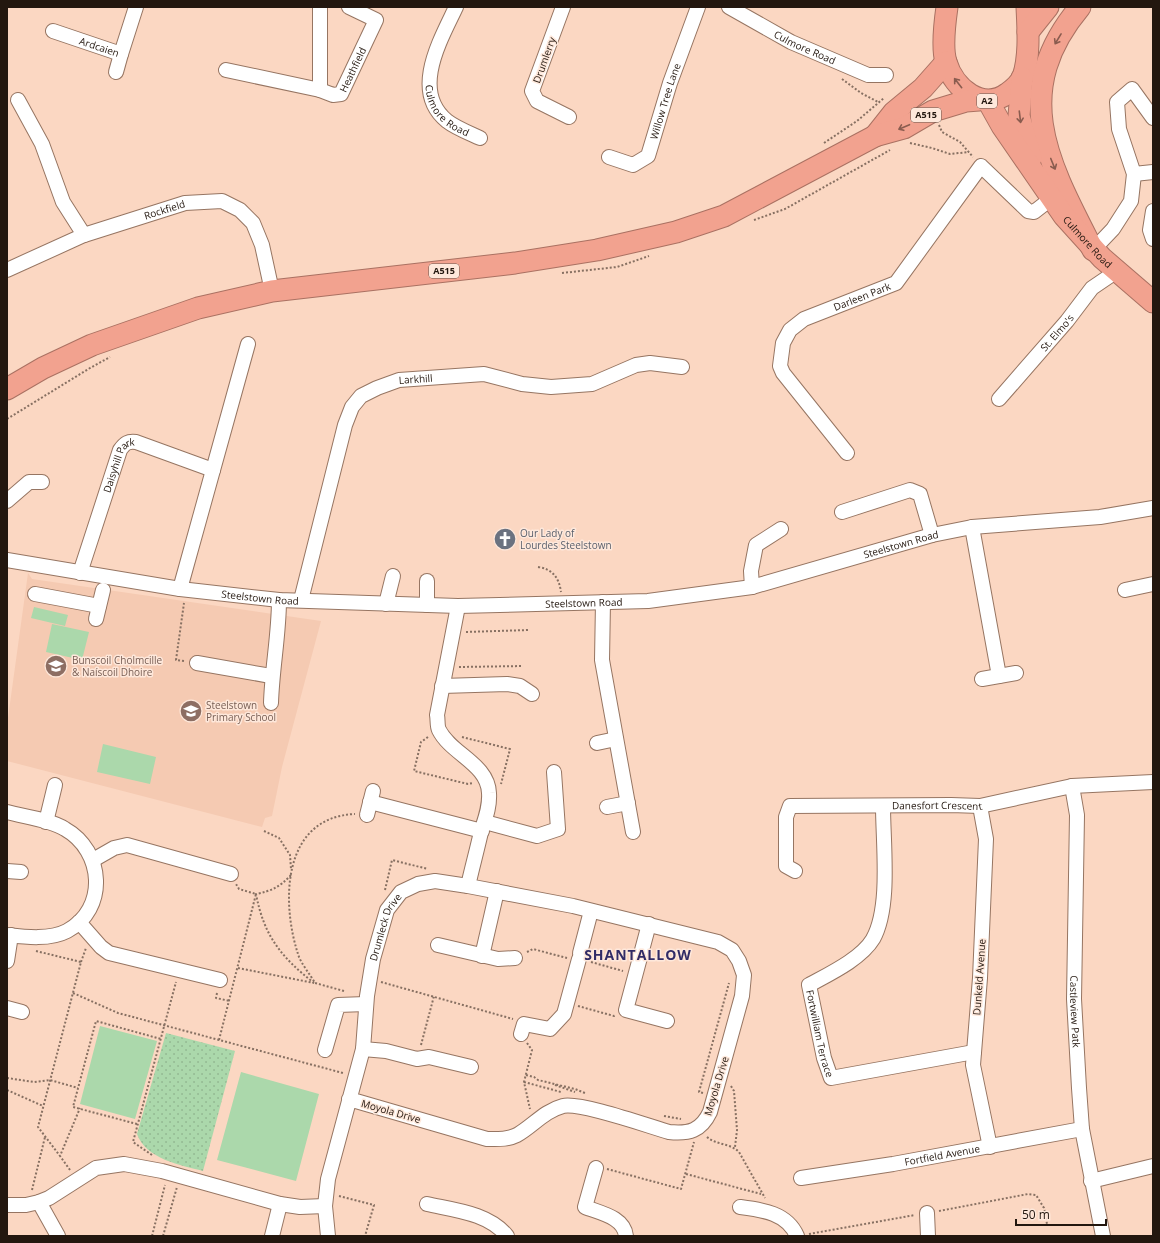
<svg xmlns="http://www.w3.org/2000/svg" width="1160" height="1243" viewBox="0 0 1160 1243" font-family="'Open Sans',sans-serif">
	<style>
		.built { fill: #f5cab2 }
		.park { fill: url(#park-dots) }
		.garden { fill: #abd8ab }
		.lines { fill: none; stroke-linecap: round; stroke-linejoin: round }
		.minor-casing { stroke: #967562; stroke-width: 16 }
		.highway-casing { stroke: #aa7162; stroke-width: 23 }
		.path { stroke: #877062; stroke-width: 2; stroke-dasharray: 2 2; stroke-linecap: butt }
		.minor { stroke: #fff; stroke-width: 14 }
		.highway { stroke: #f2a28f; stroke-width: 21 }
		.oneway { stroke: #8a5c4f }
		.labels { text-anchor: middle; stroke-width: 3; stroke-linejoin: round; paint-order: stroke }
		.shield { fill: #fee8db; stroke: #65564c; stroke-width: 1 }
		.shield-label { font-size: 9px; font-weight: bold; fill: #23170f }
		.street-label { font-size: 10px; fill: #23170f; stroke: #fee8db }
		.worship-label { font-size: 10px; fill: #5b616d; stroke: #fee8db; text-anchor: start }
		.education-label { font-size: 10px; fill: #785e54; stroke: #fee8db; text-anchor: start }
		.district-label { font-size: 14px; font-weight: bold; letter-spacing: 1px; fill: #312b66; stroke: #fee8db }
	</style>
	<defs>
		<pattern id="park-dots" width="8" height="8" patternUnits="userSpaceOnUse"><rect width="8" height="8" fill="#abd8ab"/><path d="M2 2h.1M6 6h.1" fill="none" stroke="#93b992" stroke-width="1.8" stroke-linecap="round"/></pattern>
	</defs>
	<rect width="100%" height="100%" fill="#fbd7c2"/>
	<!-- built -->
	<path class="built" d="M28,573l4,6 289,42 -39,146 -10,49 -7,2 -3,9 -255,-66v-36z"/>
	<!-- park -->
	<path class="park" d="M166,1033l69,18 -32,120c-23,-6 -57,-12 -66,-37z"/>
	<!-- garden -->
	<path class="garden" d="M34,607l34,8 -3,11 -34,-8z
		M52,624l37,8 -7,28 -36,-8z
		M103,744l53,13 -6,27 -53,-12z
		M100,1026l57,15 -22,78 -55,-15z
		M241,1072l78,22 -23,87 -79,-21z"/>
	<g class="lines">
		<!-- minor casing -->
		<g class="minor-casing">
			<g id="minor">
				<path id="s1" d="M320,7v83l13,5 8,-1 35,-74 -27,-13"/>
				<path id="s2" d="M456,7c-15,32 -46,84 -9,114 9,7 22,12 33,17"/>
				<path d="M563,7l-31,84 5,10 32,16"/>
				<path id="s3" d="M729,7l62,35 77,33h18"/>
				<path id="s4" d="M53,31l68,23 15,-47"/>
				<path d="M226,70l94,20"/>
				<path d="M116,72l5,-18"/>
				<path d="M18,100l24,44 21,58 21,33"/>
				<path id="s5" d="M609,157l24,8 15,-9 22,-73 28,-76"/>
				<path d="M1134,174l19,-2"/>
				<path d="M1153,211l-3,19 3,9"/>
				<path d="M1093,250l20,-21 18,-28 3,-27 -15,-45 -2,-27 15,-13 21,29"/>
				<path id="s6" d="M7,270l77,-35 101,-32 37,-2 18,9 13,13 9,22 10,46"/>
				<path id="s7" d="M999,399l68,-78 25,-33 25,-17"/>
				<path id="s8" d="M847,453l-64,-80 -3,-7 3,-23 7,-13 14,-11 92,-36 85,-117 47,45 6,1 18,-14"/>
				<path d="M7,501l22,-19h13"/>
				<path d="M842,512l68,-22 10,4 12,41"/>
				<path d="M972,527l27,149"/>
				<path id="s9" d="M7,560l173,29 99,11 179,6 190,-5 104,-14 180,-52 40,-8 128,-10 53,-9"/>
				<path id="s10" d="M80,573l40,-123c5,-7 8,-9 16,-8l77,28"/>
				<path d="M752,587l-1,-16 5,-26 25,-16"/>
				<path d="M180,589l68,-245"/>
				<path d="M1125,590l28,-6"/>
				<path d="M35,594l64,12"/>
				<path id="s11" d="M301,600l44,-175 7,-18 9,-11 16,-8 22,-8 85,-6 38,10 29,3 41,-3 44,-19 14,-2 32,4"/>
				<path d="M603,602l-1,58 31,172"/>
				<path d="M386,604l7,-28"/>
				<path d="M427,605v-24"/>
				<path d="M458,606l-21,109c1,5 0,11 2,15 12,24 49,34 50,63 1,14 -4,26 -8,39 -4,18 -9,36 -13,54"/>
				<path d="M96,619l7,-29"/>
				<path d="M197,663l74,13"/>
				<path d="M982,679l34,-6"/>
				<path d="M442,686l65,-2 13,2 12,8"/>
				<path d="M271,703c1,-34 8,-69 8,-103"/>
				<path d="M597,743l19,-4"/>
				<path id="s12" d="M1072,786l5,29 -3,184 5,89 3,41 21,107"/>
				<path d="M370,802l112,29"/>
				<path id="s13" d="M883,806c0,38 8,101 -10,133 -12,20 -44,35 -64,46l15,73 7,20 143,-26"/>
				<path d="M980,806l6,33 -6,139 -7,87 17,82"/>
				<path d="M607,807l21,-4"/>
				<path d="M7,812c18,5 42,7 58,17 39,22 43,80 2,102 -17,9 -42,6 -60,4"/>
				<path d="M367,815l6,-24"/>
				<path d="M46,822l9,-37"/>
				<path d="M485,822l52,14 21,-7 -4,-57"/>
				<path d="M93,860l21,-12 13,-3 104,29"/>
				<path d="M7,871l14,1"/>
				<path id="s14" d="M795,871l-9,-5v-49l4,-11 161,-1 29,1 92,-20 81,-4"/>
				<path d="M79,922l22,25 8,6 111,27"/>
				<path d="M649,924l-23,86 41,11"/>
				<path d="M438,945l60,14 17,-1"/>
				<path d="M580,953l11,-42"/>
				<path d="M482,956l15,-65"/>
				<path d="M7,961l4,-26"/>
				<path d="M7,1008l15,4"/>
				<path d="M521,1034l3,-10 26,5 14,-15 15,-55"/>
				<path d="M363,1049l23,2 31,8 12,-2 42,10"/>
				<path d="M325,1050l13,-45 28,-1"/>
				<path d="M596,1168l-11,39c15,6 39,10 41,29"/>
				<path id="s15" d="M801,1178l92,-14 189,-35"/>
				<path d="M1091,1181l62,-15"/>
				<path d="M39,1202l19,34"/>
				<path d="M427,1204c27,6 62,9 80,32"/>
				<path d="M7,1205h19l13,-3 10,-4 47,-30 28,-4 38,7 118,33 20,3 25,-1"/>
				<path d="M740,1207c23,3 47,6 57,29"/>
				<path d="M927,1213l1,23"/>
				<path d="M272,1236l8,-32"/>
				<path id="s16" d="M328,1236l-3,-30 3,-27 35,-130 4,-53 6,-37 14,-49 14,-18 17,-8 17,-3 33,5 105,20 145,36 14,8 7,11 5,14 -2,21 -32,116c-9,19 -21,22 -41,20 -21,-6 -88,-30 -106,-26 -19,5 -30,20 -46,29 -10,5 -20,4 -30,4l-138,-40"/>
			</g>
		</g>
		<!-- highway casing -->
		<g class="highway-casing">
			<g id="highway">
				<path d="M947,7c-2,14 -5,42 -1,55 8,27 37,50 62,31 6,-4 12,-10 15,-16 7,-21 5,-48 4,-70"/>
				<path d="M1080,7c-72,86 -31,157 13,243"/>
				<path d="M1028,32l20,-25"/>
				<path d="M1022,78l-3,38 12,42"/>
				<path id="s17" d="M988,101l14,25 62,90 38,42 51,44"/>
				<path d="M875,136l19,-24 29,-24 23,-26"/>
				<path d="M7,389l36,-21 49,-23 106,-37 74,-17 243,-28 82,-13 79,-18 48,-16 151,-80 29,-8 29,-17 33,-10 13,-1"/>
			</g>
		</g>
		<!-- path -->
		<path class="path" d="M842,79l19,14 17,9
			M939,125l3,7 18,10 13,15
			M824,143l33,-22 27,-23
			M910,143l22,5 18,6 19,-2
			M754,220l31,-11 105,-59
			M562,273l55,-6 32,-11
			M7,419l83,-51 20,-11
			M538,567c14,2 21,10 23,25
			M466,632l62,-2
			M184,661l-8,-1 8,-57
			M459,667l64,-1
			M428,737l-7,5 -7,29 54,13 5,-1
			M462,737l48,12 -9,35
			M264,831l15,7 11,17 1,14
			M291,875c-11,12 -20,16 -35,19 8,42 25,63 58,89
			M385,890l7,-30 36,9
			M36,951l45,11 -43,165 22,29
			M527,952l6,-3 34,9
			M81,962l5,-14
			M591,962l32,9
			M238,968l76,15
			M381,982l132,37
			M344,991l-29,-8c-5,-9 -14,-19 -17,-29 -17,-52 -16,-137 57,-140
			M73,993l45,20 225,60
			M217,993l-1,5 14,3
			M578,1006l36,10 2,-1
			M219,1040l37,-146 -17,-5 -3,-5
			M527,1043l5,7 -8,32 6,27
			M421,1045l13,-49
			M526,1075l8,2 4,3 37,9 10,4
			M7,1078l27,4 16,-2 28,8
			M524,1082l37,10
			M555,1085l20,7
			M731,1086l3,5 3,39 -2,17
			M7,1090l36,16
			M703,1093l-4,-1 30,-109
			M664,1116l17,3
			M137,1124l-64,-17 23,-86 65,18
			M707,1137c9,8 23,6 32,15l26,46
			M152,1155l-19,-13 43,-160
			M607,1169l74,20 13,-47
			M70,1170l-10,-14 20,-48
			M686,1174l75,20
			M32,1190l13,-53
			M339,1196l35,9 -9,31
			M939,1211l89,-17 8,1 8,13 3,16
			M809,1234l106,-19
			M152,1236l13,-51
			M163,1236l14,-49"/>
		<!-- minor -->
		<use href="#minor" class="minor"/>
		<!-- highway -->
		<use href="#highway" class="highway"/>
	</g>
	<!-- one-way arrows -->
	<defs><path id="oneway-shaft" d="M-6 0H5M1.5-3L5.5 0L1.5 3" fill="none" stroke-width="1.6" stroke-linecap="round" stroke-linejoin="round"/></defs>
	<g class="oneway">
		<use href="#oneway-shaft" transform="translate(1058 39) rotate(121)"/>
		<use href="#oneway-shaft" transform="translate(958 83) rotate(-128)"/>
		<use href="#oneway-shaft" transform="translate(1020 117) rotate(83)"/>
		<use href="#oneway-shaft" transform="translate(904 127) rotate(157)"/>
		<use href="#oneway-shaft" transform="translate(1053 164) rotate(68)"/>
	</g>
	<!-- icons -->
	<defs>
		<g id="church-disc" transform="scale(1.15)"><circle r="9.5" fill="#6b7280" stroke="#fee8db"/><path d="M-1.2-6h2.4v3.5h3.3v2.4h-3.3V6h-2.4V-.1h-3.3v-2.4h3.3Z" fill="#fff"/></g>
		<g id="school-disc" transform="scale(1.15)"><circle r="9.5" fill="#8d6e63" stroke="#fee8db"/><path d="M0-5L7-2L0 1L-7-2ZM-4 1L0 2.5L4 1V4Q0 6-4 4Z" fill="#fff"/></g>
	</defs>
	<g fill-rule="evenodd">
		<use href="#church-disc" x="505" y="539"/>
		<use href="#school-disc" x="56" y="666"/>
		<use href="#school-disc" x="191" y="711"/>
	</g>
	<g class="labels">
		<!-- shield labels -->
		<g class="shield">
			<rect x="977" y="94" width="20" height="14" rx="3"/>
			<rect x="911" y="108" width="30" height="14" rx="3"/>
			<rect x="429" y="264" width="30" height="14" rx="3"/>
		</g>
		<g class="shield-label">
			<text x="987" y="104">A2</text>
			<text x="926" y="118">A515</text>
			<text x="444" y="274">A515</text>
		</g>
		<!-- street labels -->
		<g class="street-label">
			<text dy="4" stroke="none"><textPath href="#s4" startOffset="49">Ardcaien</textPath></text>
			<text dy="4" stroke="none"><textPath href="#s3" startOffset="86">Culmore Road</textPath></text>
			<text transform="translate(544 60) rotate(-70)" y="4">Drumlerry</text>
			<text dy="4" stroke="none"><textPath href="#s1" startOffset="132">Heathfield</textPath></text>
			<text dy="4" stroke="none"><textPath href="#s5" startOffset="100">Willow Tree Lane</textPath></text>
			<text dy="4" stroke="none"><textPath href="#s2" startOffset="116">Culmore Road</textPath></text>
			<text dy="4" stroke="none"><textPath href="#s6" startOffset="169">Rockfield</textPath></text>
			<text dy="4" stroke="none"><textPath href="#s17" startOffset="173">Culmore Road</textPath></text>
			<text dy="4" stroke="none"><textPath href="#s8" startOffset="228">Darleen Park</textPath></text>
			<text dy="4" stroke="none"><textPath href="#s7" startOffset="88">St. Elmo's</textPath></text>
			<text dy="4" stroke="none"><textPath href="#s11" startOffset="272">Larkhill</textPath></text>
			<text dy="4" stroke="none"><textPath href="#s10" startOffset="116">Daisyhill Park</textPath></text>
			<text dy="4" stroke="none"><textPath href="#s9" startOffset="904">Steelstown Road</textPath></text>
			<text dy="4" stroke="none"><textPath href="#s9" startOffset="256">Steelstown Road</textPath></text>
			<text dy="4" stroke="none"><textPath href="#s9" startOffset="580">Steelstown Road</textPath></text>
			<text dy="4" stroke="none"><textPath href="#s14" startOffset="218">Danesfort Crescent</textPath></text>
			<text dy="4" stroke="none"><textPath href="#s16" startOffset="317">Drumleck Drive</textPath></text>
			<text transform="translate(979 977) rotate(-86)" y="4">Dunkeld Avenue</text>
			<text dy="4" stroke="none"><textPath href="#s12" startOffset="226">Castleview Patk</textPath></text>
			<text dy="4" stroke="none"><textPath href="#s13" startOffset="264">Fortwilliam Terrace</textPath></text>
			<text transform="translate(716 1086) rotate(-73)" y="4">Moyola Drive</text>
			<text transform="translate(391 1111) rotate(16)" y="4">Moyola Drive</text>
			<text dy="4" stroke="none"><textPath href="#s15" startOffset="143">Fortfield Avenue</textPath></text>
		</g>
		<!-- worship labels -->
		<g class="worship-label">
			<text x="520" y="537">Our Lady of<tspan x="520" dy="12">Lourdes Steelstown</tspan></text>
		</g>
		<!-- education labels -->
		<g class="education-label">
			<text x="72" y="664">Bunscoil Cholmcille<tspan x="72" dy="12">&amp; Naíscoil Dhoire</tspan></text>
			<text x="206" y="709">Steelstown<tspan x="206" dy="12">Primary School</tspan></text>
		</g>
		<!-- district labels -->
		<g class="district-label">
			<text x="638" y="960">SHANTALLOW</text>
		</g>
	</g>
	<!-- border -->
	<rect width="1160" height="1243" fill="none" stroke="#23170f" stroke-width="16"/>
	<!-- scale -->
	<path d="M1016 1219v6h90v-6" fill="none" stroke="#23170f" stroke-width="2"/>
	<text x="1022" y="1219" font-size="12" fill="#23170f" stroke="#fee8db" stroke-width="3" paint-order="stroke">50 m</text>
</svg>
